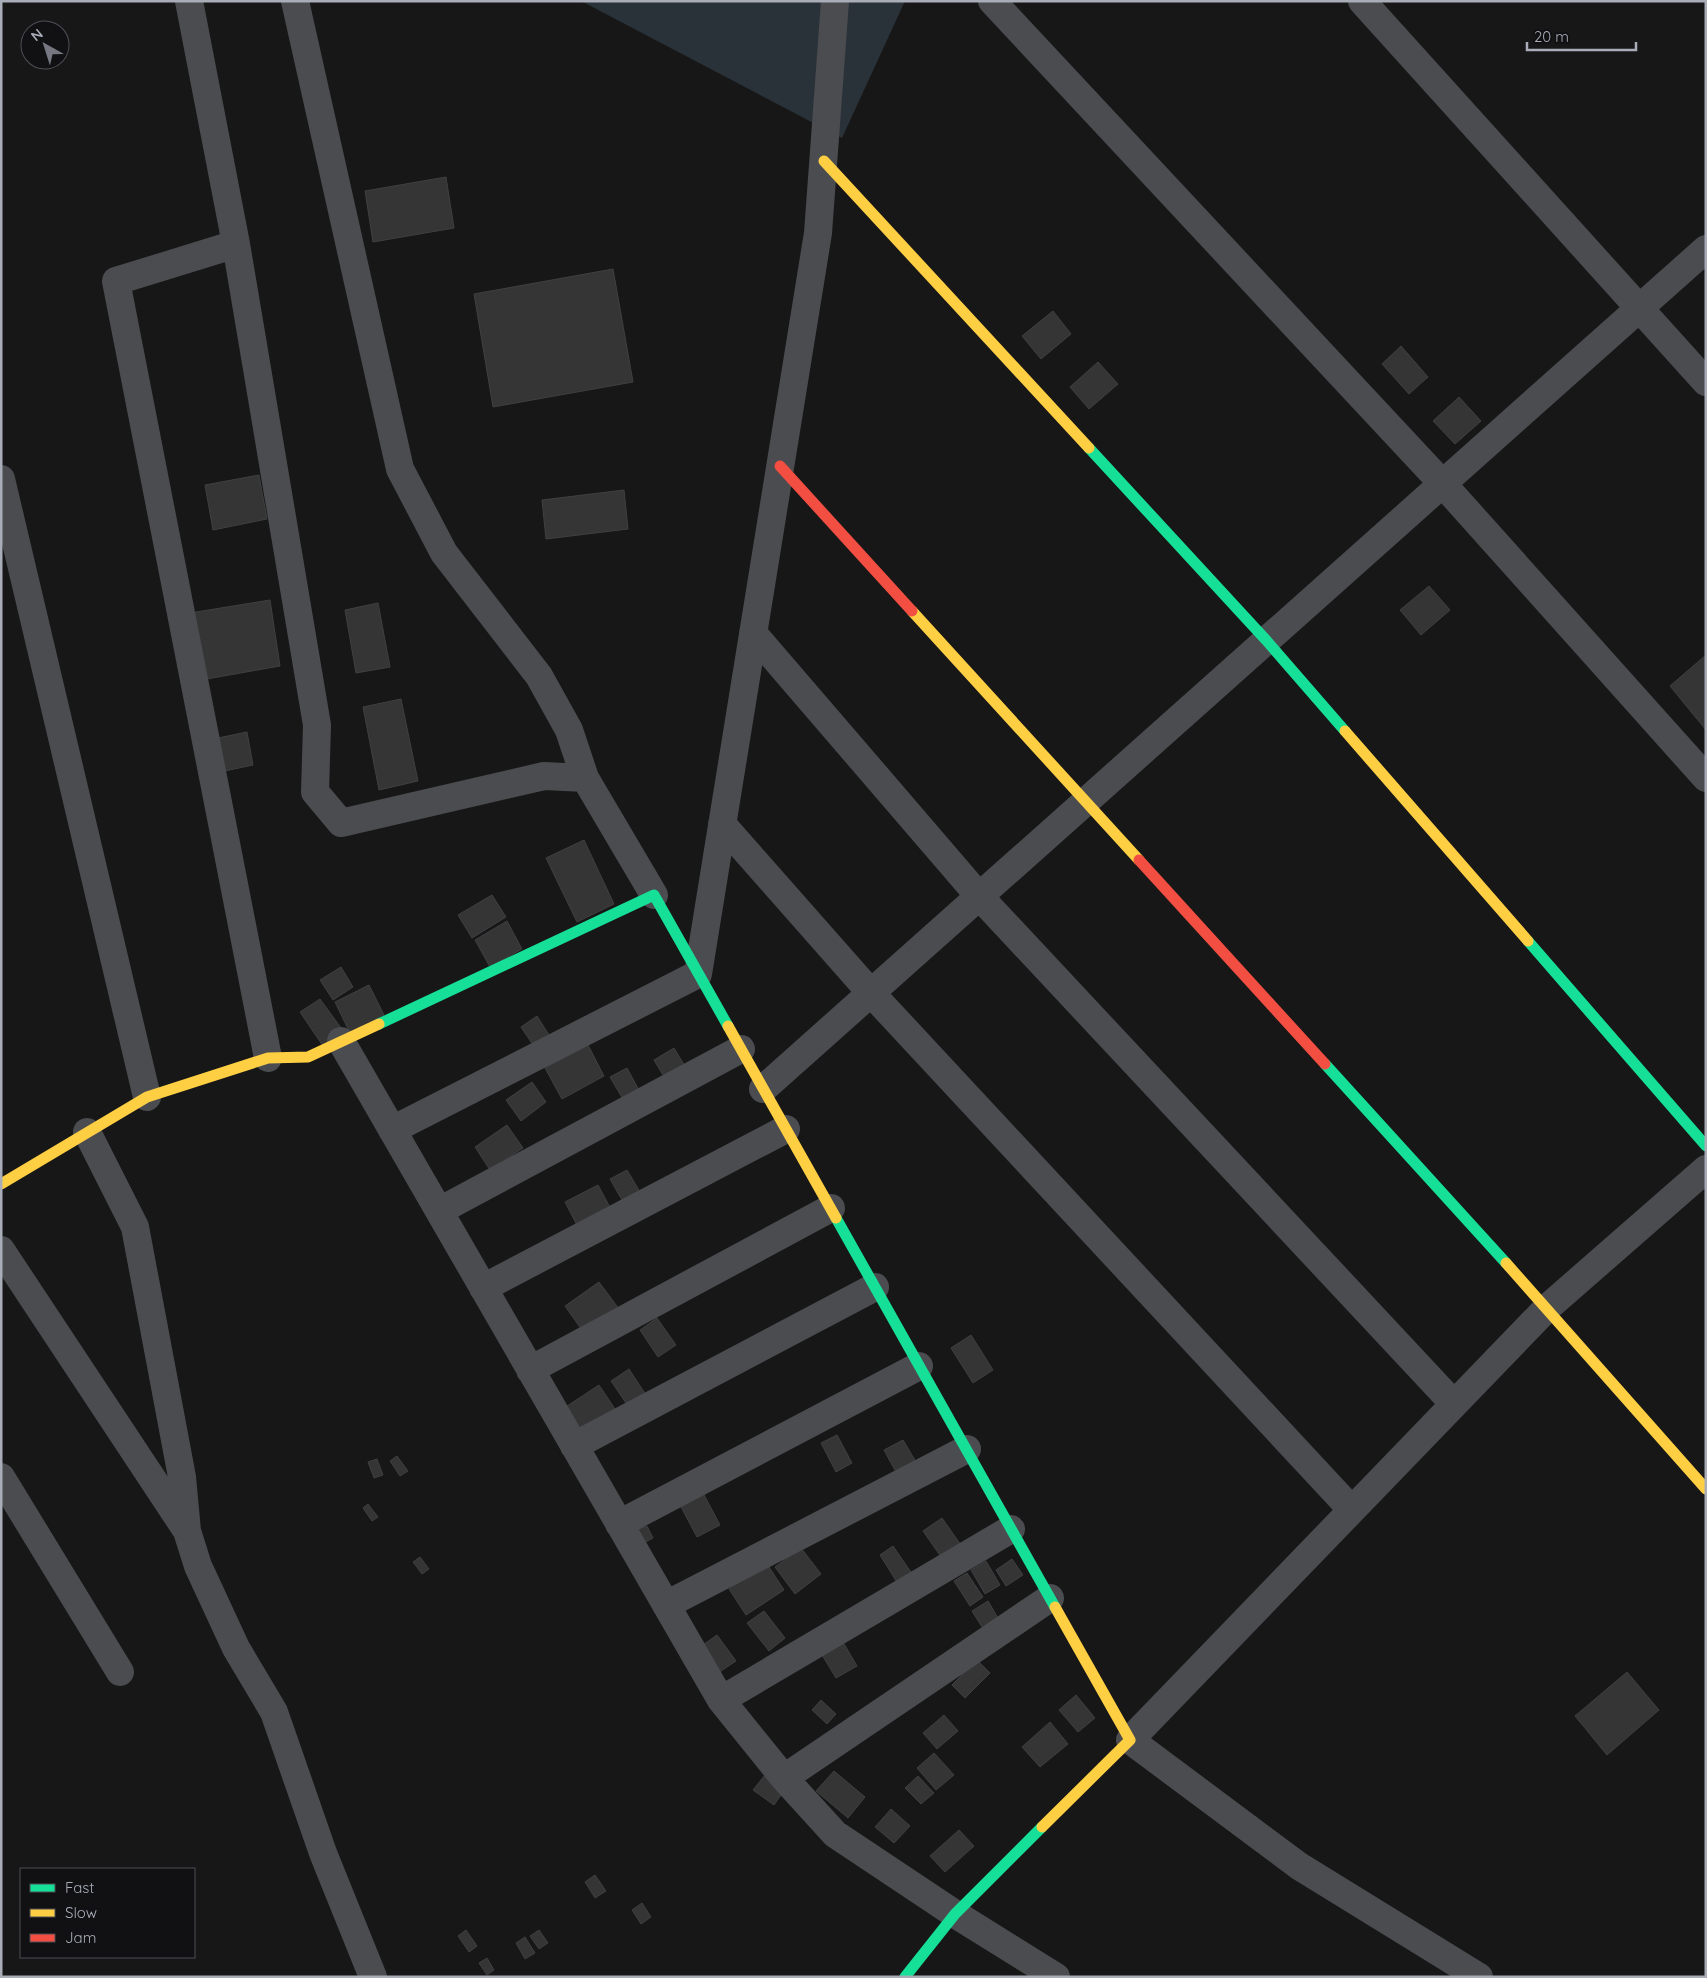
<svg xmlns="http://www.w3.org/2000/svg" width="1707" height="1978" viewBox="0 0 1707 1978" font-family="Quicksand,sans-serif">
	<style>
		.water { fill: #2a3239 }
		.building { fill: #353536; stroke: #3f4043 }
		.lines { fill: none; stroke-linecap: round; stroke-linejoin: round }
		.street { stroke: #4b4c50; stroke-width: 28 }
		.fast { stroke: #16e098; stroke-width: 11 }
		.slow { stroke: #ffcf43; stroke-width: 11 }
		.jam { stroke: #f24e42; stroke-width: 11 }
	</style>
	<rect width="100%" height="100%" fill="#171717"/>
	<!-- water -->
	<path class="water" d="M581,1h324l-63,137z"/>
	<!-- building -->
	<path class="building" d="M446,177l8,51 -81,14 -8,-51z
		M613,269l20,113 -140,25 -19,-113z
		M1053,311l18,23 -30,25 -19,-23z
		M1401,346l27,31 -19,17 -27,-30z
		M1098,362l20,22 -29,25 -19,-22z
		M1459,397l22,24 -26,23 -22,-23z
		M259,475l8,44 -54,11 -8,-45z
		M624,490l4,39 -82,10 -4,-39z
		M1429,586l21,24 -29,25 -21,-25z
		M270,600l10,66 -79,14 -11,-67z
		M378,603l12,64 -34,6 -11,-63z
		M1706,655v75l-36,-44z
		M401,699l17,82 -39,9 -16,-83z
		M247,732l6,33 -33,7 -7,-33z
		M584,840l30,64 -37,18 -31,-64z
		M492,895l14,22 -34,21 -14,-23z
		M507,921l15,28 -32,18 -15,-27z
		M341,967l12,20 -20,13 -13,-20z
		M369,985l15,30 -34,18 -15,-31z
		M320,999l24,33 -21,14 -23,-34z
		M537,1016l14,22 -16,10 -14,-21z
		M588,1045l16,31 -42,23 -17,-31z
		M674,1048l15,25 -20,12 -15,-25z
		M627,1068l13,24 -16,9 -14,-24z
		M532,1082l14,20 -25,19 -15,-21z
		M507,1125l16,23 -33,22 -15,-23z
		M627,1170l16,27 -17,10 -16,-28z
		M598,1185l15,28 -33,18 -15,-29z
		M599,1282l20,27 -35,24 -19,-27z
		M657,1318l19,27 -18,12 -18,-27z
		M971,1335l22,35 -20,13 -22,-35z
		M629,1369l17,26 -18,11 -17,-25z
		M599,1385l16,24 -37,25 -17,-24z
		M837,1435l15,28 -16,9 -15,-29z
		M903,1440l13,22 -19,12 -13,-24z
		M397,1456l11,15 -8,5 -10,-15z
		M377,1459l6,16 -9,3 -6,-16z
		M703,1493l17,32 -23,12 -17,-32z
		M368,1504l10,13 -6,4 -9,-13z
		M942,1518l21,30 -19,13 -21,-30z
		M647,1526l6,12 -17,9 -7,-14z
		M893,1546l22,32 -15,9 -20,-32z
		M801,1548l20,26 -26,20 -20,-27z
		M420,1557l9,12 -7,5 -9,-12z
		M1012,1559l11,16 -17,11 -10,-16z
		M986,1561l14,24 -15,9 -14,-24z
		M767,1564l17,26 -38,25 -17,-26z
		M967,1573l16,24 -13,9 -16,-25z
		M988,1601l14,24 -15,10 -15,-24z
		M764,1611l21,27 -16,13 -22,-28z
		M717,1635l19,26 -18,12 -18,-26z
		M840,1637l17,29 -21,12 -17,-28z
		M977,1660l13,13 -25,25 -13,-13z
		M1627,1672l32,38 -52,45 -32,-39z
		M1076,1695l19,23 -17,14 -19,-22z
		M821,1700l15,14 -9,10 -15,-14z
		M944,1715l14,16 -21,18 -14,-16z
		M1050,1722l18,22 -28,23 -18,-20z
		M934,1753l20,22 -18,15 -19,-22z
		M834,1771l31,26 -17,21 -32,-27z
		M765,1775l20,14 -11,16 -21,-15z
		M918,1776l16,17 -13,11 -16,-16z
		M891,1809l19,17 -16,17 -19,-16z
		M959,1830l15,16 -29,26 -15,-16z
		M595,1875l11,16 -11,7 -10,-16z
		M642,1903l9,14 -10,7 -9,-14z
		M466,1930l11,16 -8,6 -11,-16z
		M539,1930l9,13 -9,6 -9,-13z
		M525,1937l10,16 -10,6 -9,-16z
		M487,1958l7,12 -7,5 -8,-12z"/>
	<g class="lines">
		<!-- street -->
		<path class="street" d="M189,1l47,243 81,481 -2,67 26,31 203,-47 41,2 69,117
			M295,1l105,468 44,84 95,123 30,54 16,48
			M992,1l450,482 264,295
			M1362,1l344,381
			M236,244l-120,37 152,777
			M1,479l146,618
			M753,633l226,263 475,508
			M722,824l149,169 481,517
			M341,1041l380,659 63,78 51,56 120,80 101,63
			M763,1089l943,-840
			M392,1130l306,-156 120,-741 17,-232
			M87,1132l48,95 47,250 5,54 11,35 38,82 38,64 49,141 50,124
			M439,1211l302,-162
			M1,1250l184,278
			M483,1288l303,-159
			M530,1370l301,-162
			M574,1446l301,-159
			M1,1477l119,195
			M619,1524l300,-158
			M666,1605l301,-156
			M721,1700l290,-171
			M784,1778l266,-180
			M1479,1977l-180,-111 -169,-126 417,-432 159,-139"/>
		<!-- fast -->
		<path class="fast" d="M1089,448l177,192 79,91
			M1528,941l178,205
			M379,1024l275,-129 74,131
			M1325,1064l181,199
			M836,1218l219,389
			M905,1977l50,-63 87,-87"/>
		<!-- slow -->
		<path class="slow" d="M824,161l265,287
			M912,611l227,249
			M1345,731l183,210
			M728,1026l108,192
			M1,1184l146,-87 121,-39 40,-1 71,-33
			M1506,1263l200,226
			M1042,1827l88,-87 -75,-133"/>
		<!-- jam -->
		<path class="jam" d="M780,466l132,145
			M1139,860l186,204"/>
	</g>
	<!-- border -->
	<rect width="1707" height="1978" fill="none" stroke="#a8adb8" stroke-width="5"/>
	<!-- legend -->
	<rect x="20" y="1868" width="175" height="90" fill="#111113" stroke="#4d4f55"/>
	<rect x="30" y="1884" width="25" height="8" fill="#16e098" stroke="#4d4f55"/>
	<text x="65" y="1893" font-size="15" fill="#a8adb8">Fast</text>
	<rect x="30" y="1909" width="25" height="8" fill="#ffcf43" stroke="#4d4f55"/>
	<text x="65" y="1918" font-size="15" fill="#a8adb8">Slow</text>
	<rect x="30" y="1934" width="25" height="8" fill="#f24e42" stroke="#4d4f55"/>
	<text x="65" y="1943" font-size="15" fill="#a8adb8">Jam</text>
	<!-- north arrow -->
	<g transform="translate(45 45) rotate(321)"><circle r="24" fill="#111113" stroke="#4d4f55"/>
	<path d="M0-4L9 19L0 12L-9 19Z" fill="#757880"/>
	<text y="-8" font-size="14" font-weight="bold" text-anchor="middle" fill="#a8adb8">N</text>
	</g>
	<!-- scale -->
	<path d="M1527 42v8h109v-8" fill="none" stroke="#a8adb8" stroke-width="2.5"/>
	<text x="1534" y="42" font-size="15" fill="#a8adb8" stroke="#111113" stroke-width="4" paint-order="stroke">20 m</text>
</svg>
